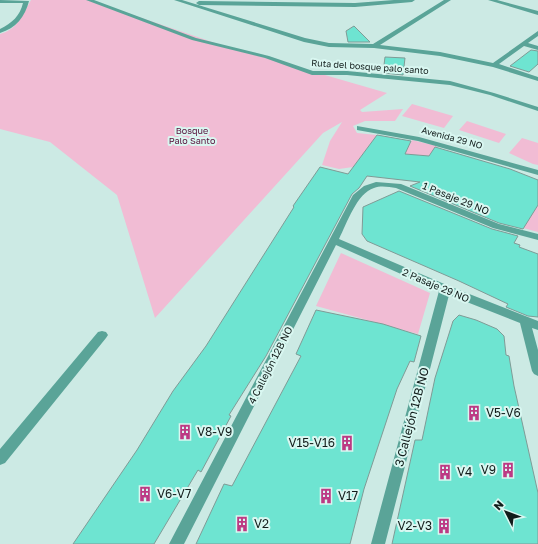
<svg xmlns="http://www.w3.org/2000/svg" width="538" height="544" viewBox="0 0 538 544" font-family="'Golos Text',sans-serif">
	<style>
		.green { fill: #f1bcd4 }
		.building { fill: #6ee4d1; stroke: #7f9b96 }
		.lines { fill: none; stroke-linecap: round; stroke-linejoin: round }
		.minor { fill: #5aa498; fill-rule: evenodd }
		.labels { text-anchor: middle; stroke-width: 4; stroke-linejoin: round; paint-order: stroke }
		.far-street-label { font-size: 9px; fill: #111c1a; stroke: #d9f7f1 }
		.far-park-label { font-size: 9px; fill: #580f3a; stroke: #d9f7f1 }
		.street-label { font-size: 10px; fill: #111c1a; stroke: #d9f7f1 }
		.near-poi-label { font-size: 12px; fill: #111c1a; stroke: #d9f7f1; text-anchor: start }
		.near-street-label { font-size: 12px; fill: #111c1a; stroke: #d9f7f1 }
	</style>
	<rect width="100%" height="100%" fill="#cceae4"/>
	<!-- green -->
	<path class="green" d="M31,0h58l129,44 169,49 -27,17 2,2 41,-3 -8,12h-30l-12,5 4,7 20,2 -24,32 -14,2 -17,-4 8,-24 12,-19 -19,11 -168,185 -38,-123 -67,-53 -50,-13v-95c17,-4 23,-20 31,-34z
		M412,104l41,12 -9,12 -42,-12z
		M467,121l39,13 -7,9 -40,-13z
		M522,138l16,5v22l-5,-1 -24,-11z
		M412,140l25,6 -8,10 -24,-2z
		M538,205v27l-15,-4z
		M341,253l89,40 -12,41 -102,-28z"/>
	<!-- building -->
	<path class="building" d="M354,26l16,16h-22l-2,-11z
		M531,50l7,1v13l-9,8 -19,-6z
		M385,57l20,1 -2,17 -20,-2z
		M377,135l34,6 -6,13 24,2 6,-9 75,22 28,11v25l-15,24 -24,-6 -89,-37 10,-4 -53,-6 -8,12 -7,6 -86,162 -37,59 2,1 -30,56 -3,-2 -44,74h-81l64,-94 36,-59 33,-45 88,-139 -1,-1 27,-39 28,7z
		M399,191l93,38 26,7 -4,7 6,2 -1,2 19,7v63l-10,-1 -22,-9 2,-3 -49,-23 -92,-40 -5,-7 1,-27z
		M316,310l67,14 38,12 -7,26 -4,-1 -13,28 -33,100 -14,55h-154l28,-60 8,2 69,-130 -5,-2z
		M459,315l17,5 21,9 7,7 2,19 3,1 5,30 24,107v51h-146l23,-104h7l13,-62 18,-57z"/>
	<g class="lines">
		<!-- minor -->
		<path class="minor" d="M0,0l29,1c-4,16 -13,27 -29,32v-4c12,-6 20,-13 23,-26h-23z
			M86,0h8l102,38 73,18 44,15h34l103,10 44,12 44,14v4l-48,-16 -40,-10 -103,-10h-35l-47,-17 -73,-18z
			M174,0h8l123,38 24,5 44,1 71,-44h7l-71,45 60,7 53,11 45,-32v5l-10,7 10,3v4l-14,-4 -25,18 39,13v4l-45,-14 -53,-11 -66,-8 -45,-1 -25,-5z
			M394,0h21l-3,2 -57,5 -156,-2 -3,-2 3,-2 156,2z
			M488,0h9l41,11v4z
			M357,126l62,11 119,33v5l-120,-34 -61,-11z
			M376,182l25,2 98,40 39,10v6l-45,-12 -97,-40c-7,-1 -15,-3 -22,0 -17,5 -27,35 -35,51l110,47 89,35v9l-6,-2 6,22v26l-4,-2 -2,-3 -12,-48 -71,-28 -64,249h-14l68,-253 -103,-46 -152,299h-15l184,-349 11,-9z
			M102,331l4,1 2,3 -2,3 -101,125 -5,2v-16l98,-117z"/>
	</g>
	<!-- icons -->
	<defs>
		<g id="building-bare" transform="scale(1.2)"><path d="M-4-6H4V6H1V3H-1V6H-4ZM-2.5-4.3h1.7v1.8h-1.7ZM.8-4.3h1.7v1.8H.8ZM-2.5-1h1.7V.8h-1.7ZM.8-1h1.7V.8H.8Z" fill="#bc3a84" stroke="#d9f7f1" stroke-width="2.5" paint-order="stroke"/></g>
	</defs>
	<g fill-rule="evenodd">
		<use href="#building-bare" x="474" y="413"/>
		<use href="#building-bare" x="185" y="432"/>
		<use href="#building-bare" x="347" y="443"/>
		<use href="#building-bare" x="508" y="470"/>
		<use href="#building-bare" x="445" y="472"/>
		<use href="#building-bare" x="145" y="494"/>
		<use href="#building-bare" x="326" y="496"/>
		<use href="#building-bare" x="242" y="524"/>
		<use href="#building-bare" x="444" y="526"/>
	</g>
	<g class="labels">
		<!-- far-street labels -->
		<g class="far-street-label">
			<text transform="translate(370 67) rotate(4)" y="3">Ruta del bosque palo santo</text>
			<text transform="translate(452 138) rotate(15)" y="3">Avenida 29 NO</text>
		</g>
		<!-- far-park labels -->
		<g class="far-park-label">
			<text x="192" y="134">Bosque<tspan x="192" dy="10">Palo Santo</tspan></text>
		</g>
		<!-- street labels -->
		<g class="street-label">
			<text transform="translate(456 198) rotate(22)" y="4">1 Pasaje 29 NO</text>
			<text transform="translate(436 285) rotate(23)" y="4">2 Pasaje 29 NO</text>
			<text transform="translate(270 365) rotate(-63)" y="4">4 Callejón 12B NO</text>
		</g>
		<!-- near-poi labels -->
		<g class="near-poi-label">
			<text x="486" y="417">V5-V6</text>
			<text x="197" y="436">V8-V9</text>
			<text x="335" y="447" text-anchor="end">V15-V16</text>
			<text x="496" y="474" text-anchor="end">V9</text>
			<text x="457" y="476">V4</text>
			<text x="157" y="498">V6-V7</text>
			<text x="338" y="500">V17</text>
			<text x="254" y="528">V2</text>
			<text x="432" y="530" text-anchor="end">V2-V3</text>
		</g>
		<!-- near-street labels -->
		<g class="near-street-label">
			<text transform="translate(412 417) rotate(-75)" y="4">3 Callejón 12B NO</text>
		</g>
	</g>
	<!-- north arrow -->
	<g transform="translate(506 512) rotate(312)" stroke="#d9f7f1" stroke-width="3" paint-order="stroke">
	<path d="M0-3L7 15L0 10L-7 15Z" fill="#111c1a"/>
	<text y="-6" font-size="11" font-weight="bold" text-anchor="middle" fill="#111c1a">N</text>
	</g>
</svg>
